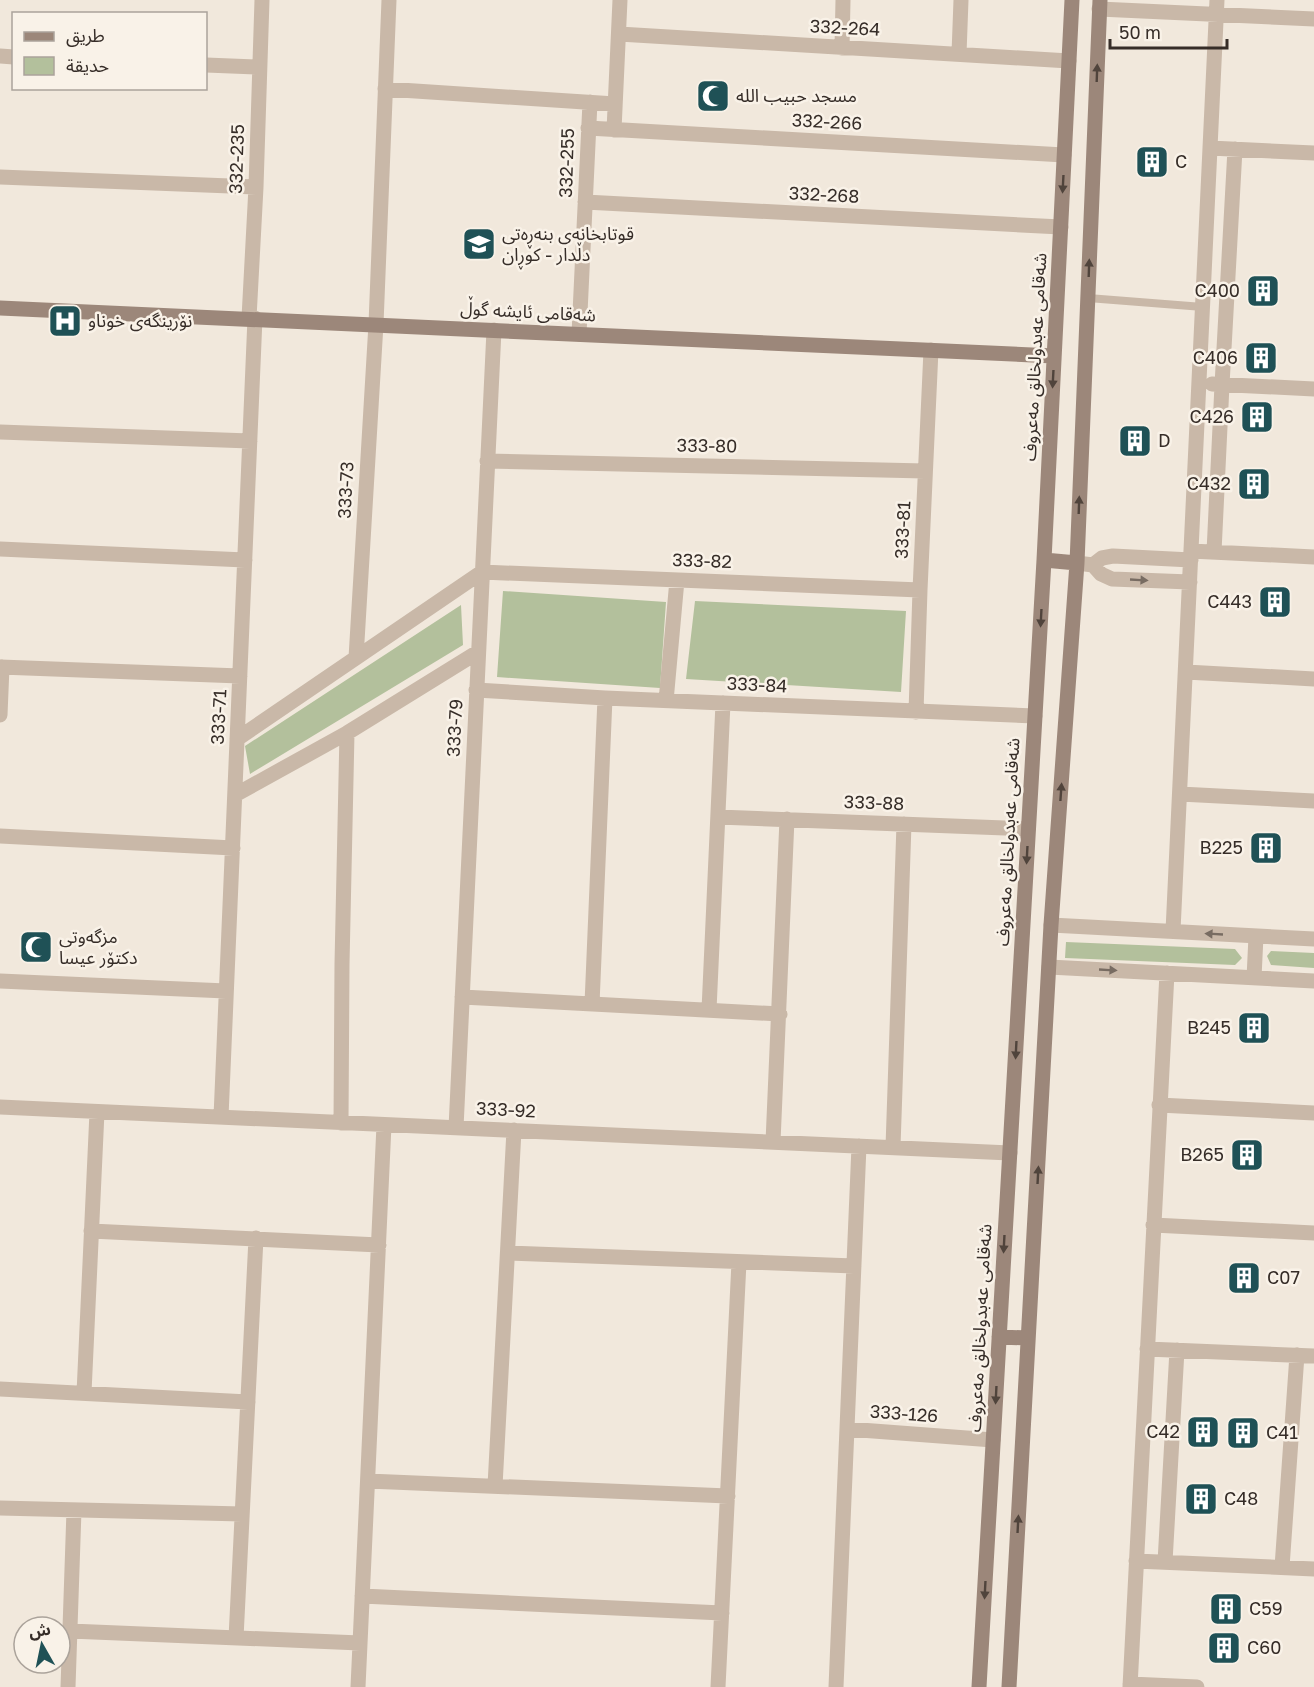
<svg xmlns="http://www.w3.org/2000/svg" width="1314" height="1687" viewBox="0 0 1314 1687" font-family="'Golos Text','Noto Sans Arabic',sans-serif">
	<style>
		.green { fill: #b3c09c }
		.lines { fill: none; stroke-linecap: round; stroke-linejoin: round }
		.lane { stroke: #c9b8a8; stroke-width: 8 }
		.street { stroke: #c9b8a8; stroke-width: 15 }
		.secondary { stroke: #9c877a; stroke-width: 15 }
		.oneway { fill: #50443c }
		.oneway2 { fill: #786c62 }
		.labels { text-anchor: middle; stroke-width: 5; stroke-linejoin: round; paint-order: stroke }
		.street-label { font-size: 18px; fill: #362d28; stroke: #f9f2e8 }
		.poi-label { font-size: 18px; fill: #362d28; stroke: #f9f2e8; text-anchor: start }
	</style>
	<rect width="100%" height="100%" fill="#f1e8dc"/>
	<!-- green -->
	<path class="green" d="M503,591l163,11 -6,86 -163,-11z
		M695,601l211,10 -5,81 -215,-13z
		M461,605l2,40 -213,129 -5,-28z
		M1066,942l169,7 7,9 -7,7 -170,-7z
		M1271,951l43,2v15l-43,-3 -4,-9z"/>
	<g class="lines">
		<!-- lane -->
		<path class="lane" d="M1088,298l115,9"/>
		<!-- street -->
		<path class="street" d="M1099,9l215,10
			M619,34l450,27
			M842,48l1,-48
			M959,54l2,-54
			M0,56l14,1
			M206,65l53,2
			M385,89l230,15
			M588,128l476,27
			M614,130l6,-130
			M1210,148l104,5
			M0,177l256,10
			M585,202l476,25
			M249,318l7,-131 6,-187
			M579,334l11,-232
			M1212,384l102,5
			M0,432l250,9
			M487,461l438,10
			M0,549l245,11
			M1191,551l123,6
			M1214,552l8,-167 13,-236
			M1077,563l16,2 8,9 11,5 78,3
			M1093,565l9,-7 11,-2 78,4
			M356,658l20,-334 13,-324
			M0,667l240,9
			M1186,672l128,7
			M476,690l129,8 430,18
			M666,701l11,-121
			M916,712l4,-122 11,-240
			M0,715l2,-48
			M237,739l245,-167 438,18
			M1180,794l134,7
			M235,795l112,-62 131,-81
			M718,817l310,12
			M0,836l233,12
			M1051,925l263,14
			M1173,931l44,-931
			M1049,967l265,14
			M1254,978l2,-42
			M0,981l226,10
			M462,997l318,17
			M592,1004l13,-306
			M709,1010l14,-307
			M1159,1105l155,8
			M0,1107l1010,46
			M221,1117l34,-799
			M341,1123l1,-159 5,-231
			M456,1128l38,-798
			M773,1142l14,-323
			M893,1147l11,-323
			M1153,1225l161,8
			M91,1231l288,14
			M508,1253l346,13
			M1147,1349l167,7
			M0,1389l248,13
			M84,1393l13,-281
			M847,1429l146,11
			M368,1481l360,15
			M495,1486l19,-356
			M0,1508l242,6
			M1136,1561l178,8
			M1165,1562l12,-212
			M1282,1567l15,-212
			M362,1596l360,17
			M70,1631l290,12
			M236,1638l20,-400
			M1130,1684l67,3
			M68,1687l6,-177
			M358,1687l26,-562
			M718,1687l21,-425
			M836,1687l23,-541
			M1130,1687l37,-714"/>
		<!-- secondary -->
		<path class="secondary" d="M0,308l1054,48
			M1044,560l33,3
			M999,1337l29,1
			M979,1687l65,-1127 28,-560
			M1009,1687l42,-762 26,-362 23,-563"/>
	</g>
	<!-- one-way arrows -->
	<defs><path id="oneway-solid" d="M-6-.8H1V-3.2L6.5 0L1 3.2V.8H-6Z" transform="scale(1.5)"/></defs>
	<g class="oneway">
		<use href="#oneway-solid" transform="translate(1097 73) rotate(-88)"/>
		<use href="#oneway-solid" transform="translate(1063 184) rotate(93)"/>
		<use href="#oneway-solid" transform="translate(1089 268) rotate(-88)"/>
		<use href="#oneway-solid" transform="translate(1053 379) rotate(93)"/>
		<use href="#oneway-solid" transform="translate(1079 505) rotate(-88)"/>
		<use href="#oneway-solid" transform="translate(1041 618) rotate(93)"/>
		<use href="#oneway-solid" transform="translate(1061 792) rotate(-86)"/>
		<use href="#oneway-solid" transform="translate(1027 855) rotate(93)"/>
		<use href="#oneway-solid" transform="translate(1016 1050) rotate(93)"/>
		<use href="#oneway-solid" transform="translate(1038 1175) rotate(-87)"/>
		<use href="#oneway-solid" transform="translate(1004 1244) rotate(93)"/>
		<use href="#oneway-solid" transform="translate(996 1395) rotate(93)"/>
		<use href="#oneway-solid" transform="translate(1018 1524) rotate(-87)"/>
		<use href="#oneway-solid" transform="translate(985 1590) rotate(93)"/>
	</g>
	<g class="oneway2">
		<use href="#oneway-solid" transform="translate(1139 580) rotate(3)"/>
		<use href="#oneway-solid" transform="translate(1214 934) rotate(-177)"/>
		<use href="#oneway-solid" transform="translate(1108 970) rotate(3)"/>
	</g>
	<!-- icons -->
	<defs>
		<g id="mosque-square" transform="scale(1.725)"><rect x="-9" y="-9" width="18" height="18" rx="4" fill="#1f5156" stroke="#f9f2e8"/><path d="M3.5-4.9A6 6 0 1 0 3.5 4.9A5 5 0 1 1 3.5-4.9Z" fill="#fff"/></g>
		<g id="building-square" transform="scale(1.725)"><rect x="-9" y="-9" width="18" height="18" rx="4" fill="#1f5156" stroke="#f9f2e8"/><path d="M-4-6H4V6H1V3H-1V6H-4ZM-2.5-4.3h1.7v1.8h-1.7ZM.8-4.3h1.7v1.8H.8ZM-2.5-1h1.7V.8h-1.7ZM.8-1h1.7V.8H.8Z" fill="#fff"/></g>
		<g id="school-square" transform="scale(1.725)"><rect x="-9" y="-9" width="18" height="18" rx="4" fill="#1f5156" stroke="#f9f2e8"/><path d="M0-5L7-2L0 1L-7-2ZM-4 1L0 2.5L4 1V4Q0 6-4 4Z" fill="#fff"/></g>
		<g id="hospital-square" transform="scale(1.725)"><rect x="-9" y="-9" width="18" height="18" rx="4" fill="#1f5156" stroke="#f9f2e8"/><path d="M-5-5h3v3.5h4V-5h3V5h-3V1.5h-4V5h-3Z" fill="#fff"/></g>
	</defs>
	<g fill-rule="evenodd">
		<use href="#mosque-square" x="713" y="96"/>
		<use href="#building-square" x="1152" y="162"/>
		<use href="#school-square" x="479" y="244"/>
		<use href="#building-square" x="1263" y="291"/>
		<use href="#hospital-square" x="65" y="321"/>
		<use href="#building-square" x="1261" y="358"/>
		<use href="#building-square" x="1257" y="417"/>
		<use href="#building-square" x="1135" y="441"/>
		<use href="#building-square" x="1254" y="484"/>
		<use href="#building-square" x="1275" y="602"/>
		<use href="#building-square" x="1266" y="848"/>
		<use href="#mosque-square" x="36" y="947"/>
		<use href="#building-square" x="1254" y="1028"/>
		<use href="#building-square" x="1247" y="1155"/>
		<use href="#building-square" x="1244" y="1278"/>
		<use href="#building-square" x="1203" y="1432"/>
		<use href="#building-square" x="1243" y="1433"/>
		<use href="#building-square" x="1201" y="1499"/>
		<use href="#building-square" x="1226" y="1609"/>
		<use href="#building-square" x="1224" y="1648"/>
	</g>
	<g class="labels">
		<!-- street labels -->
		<g class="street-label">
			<text transform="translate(845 28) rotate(3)" y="6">332-264</text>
			<text transform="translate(827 122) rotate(3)" y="6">332-266</text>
			<text transform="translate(237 159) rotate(-88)" y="6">332-235</text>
			<text transform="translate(567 163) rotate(-88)" y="6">332-255</text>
			<text transform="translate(824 195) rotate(3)" y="6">332-268</text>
			<text transform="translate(528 312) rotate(3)" y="6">شەقامی ئایشە گوڵ</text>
			<text transform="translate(1035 357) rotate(-87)" y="6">شەقامی عەبدولخالق مەعروف</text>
			<text transform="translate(707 446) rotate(1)" y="6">333-80</text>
			<text transform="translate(346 490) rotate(-87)" y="6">333-73</text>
			<text transform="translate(903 530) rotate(-87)" y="6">333-81</text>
			<text transform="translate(702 561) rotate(2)" y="6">333-82</text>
			<text transform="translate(757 685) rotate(3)" y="6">333-84</text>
			<text transform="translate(219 717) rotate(-87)" y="6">333-71</text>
			<text transform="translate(455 728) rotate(-87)" y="6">333-79</text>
			<text transform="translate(874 803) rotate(2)" y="6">333-88</text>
			<text transform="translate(1008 842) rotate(-87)" y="6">شەقامی عەبدولخالق مەعروف</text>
			<text transform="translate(506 1110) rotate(3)" y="6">333-92</text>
			<text transform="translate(980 1328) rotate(-87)" y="6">شەقامی عەبدولخالق مەعروف</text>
			<text transform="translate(904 1414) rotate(4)" y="6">333-126</text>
		</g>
		<!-- poi labels -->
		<g class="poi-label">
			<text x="736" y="102">مسجد حبيب الله</text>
			<text x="1175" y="168">C</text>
			<text x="502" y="240">قوتابخانەی بنەڕەتی<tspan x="502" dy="21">دڵدار - کوڕان</tspan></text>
			<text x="1240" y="297" text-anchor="end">C400</text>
			<text x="88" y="327">نۆرینگەی خوناو</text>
			<text x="1238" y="364" text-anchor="end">C406</text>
			<text x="1234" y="423" text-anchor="end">C426</text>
			<text x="1158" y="447">D</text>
			<text x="1231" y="490" text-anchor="end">C432</text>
			<text x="1252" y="608" text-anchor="end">C443</text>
			<text x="1243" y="854" text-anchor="end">B225</text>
			<text x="59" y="943">مزگەوتی<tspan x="59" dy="21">دکتۆر عیسا</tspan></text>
			<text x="1231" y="1034" text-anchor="end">B245</text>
			<text x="1224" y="1161" text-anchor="end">B265</text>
			<text x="1267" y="1284">C07</text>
			<text x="1180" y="1438" text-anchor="end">C42</text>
			<text x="1266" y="1439">C41</text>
			<text x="1224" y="1505">C48</text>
			<text x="1249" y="1615">C59</text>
			<text x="1247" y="1654">C60</text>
		</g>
	</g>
	<!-- legend -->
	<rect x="12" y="12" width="195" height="78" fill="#f9f2e8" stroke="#aba39b" stroke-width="1.5"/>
	<rect x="24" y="32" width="30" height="9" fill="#9c877a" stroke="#aba39b" stroke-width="1.5"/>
	<text x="66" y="42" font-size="18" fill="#362d28">طريق</text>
	<rect x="24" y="57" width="30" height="18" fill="#b3c09c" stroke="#aba39b" stroke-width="1.5"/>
	<text x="66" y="72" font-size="18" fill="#362d28">حديقة</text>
	<!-- north arrow -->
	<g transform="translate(42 1645) rotate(351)"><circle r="28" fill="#f9f2e8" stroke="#aba39b" stroke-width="1.5"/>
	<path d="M0-4.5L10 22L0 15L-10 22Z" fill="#1f5156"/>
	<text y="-9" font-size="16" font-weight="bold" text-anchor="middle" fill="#362d28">ش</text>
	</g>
	<!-- scale -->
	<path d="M1110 39v9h117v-9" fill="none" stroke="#362d28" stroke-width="3"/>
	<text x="1119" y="39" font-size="18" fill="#362d28" stroke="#f9f2e8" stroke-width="4.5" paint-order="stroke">50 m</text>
</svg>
